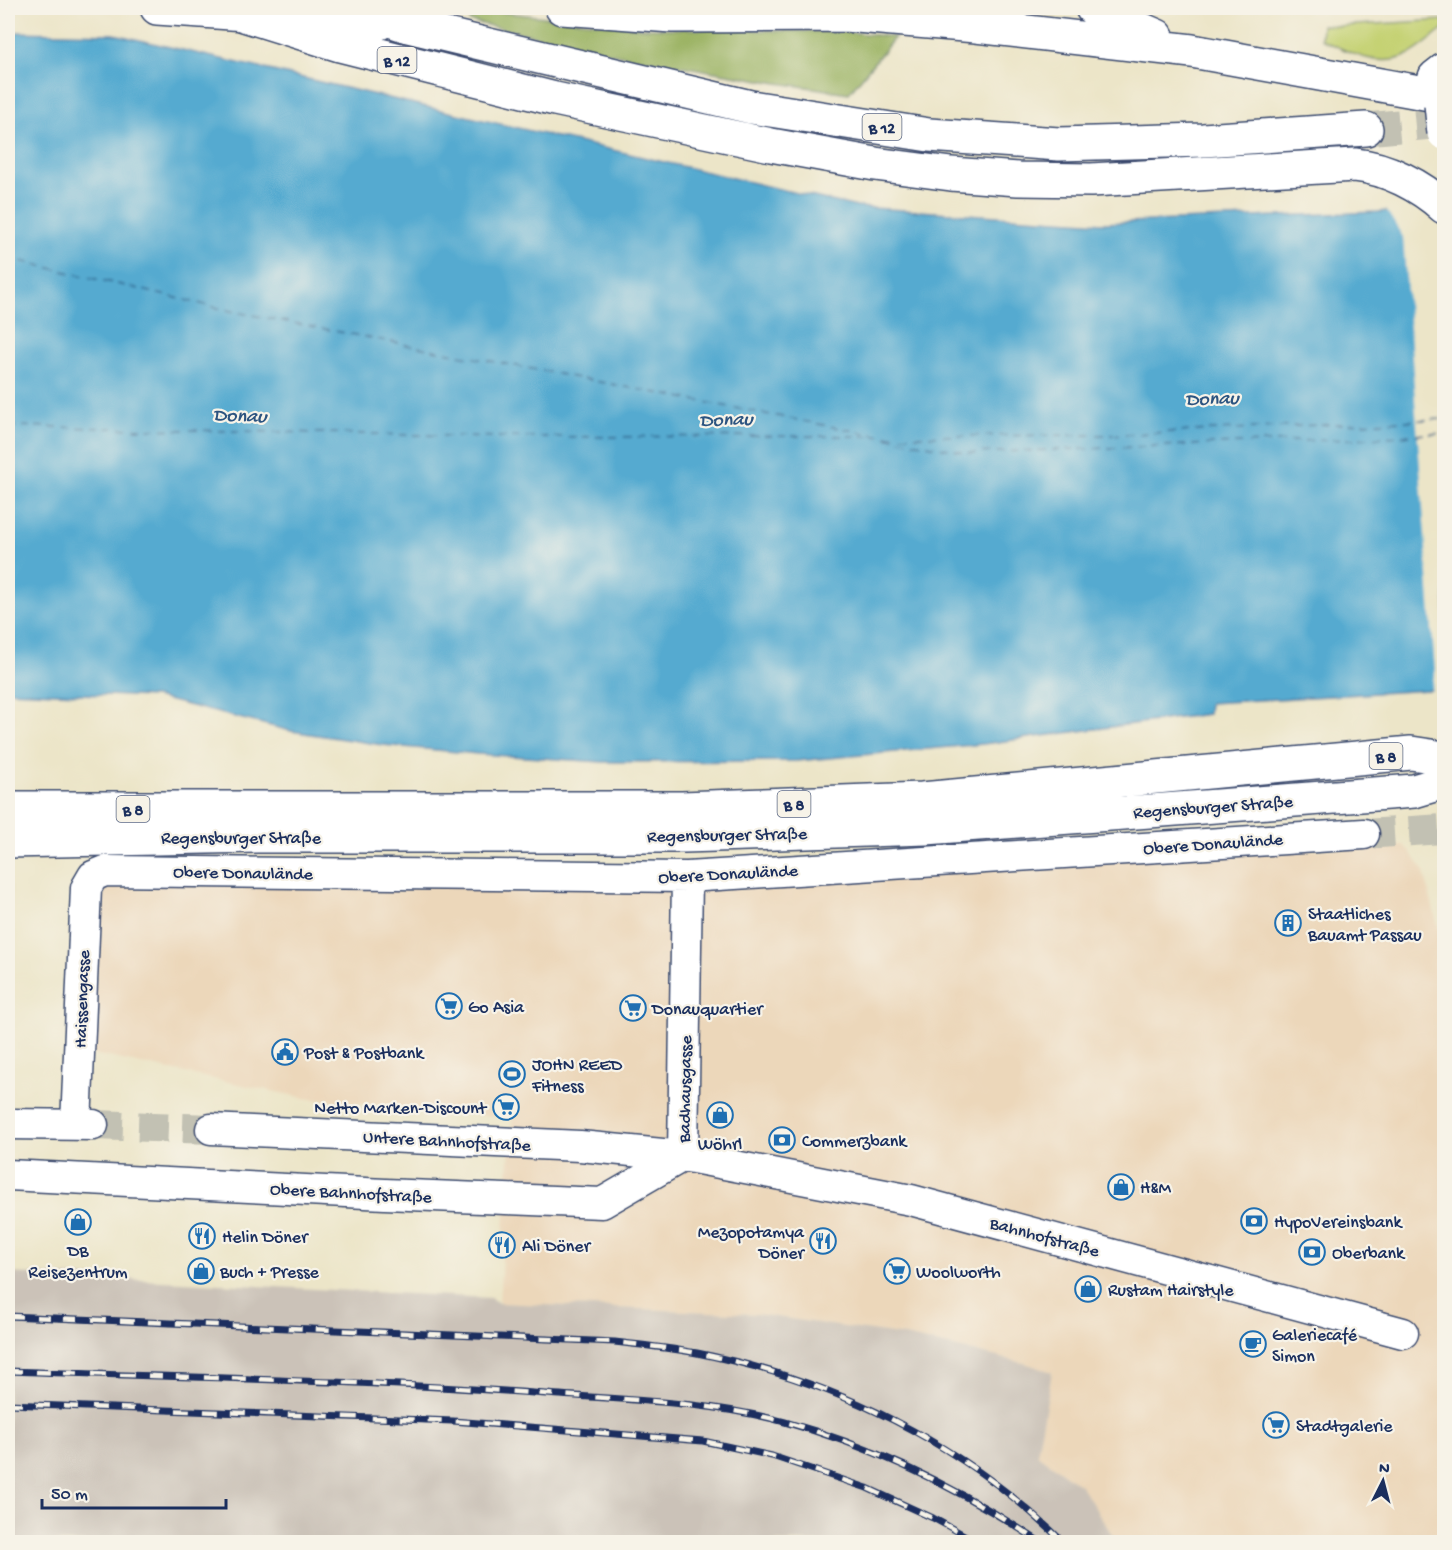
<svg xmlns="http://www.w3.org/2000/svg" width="1452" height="1550" viewBox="0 0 1452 1550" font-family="'Gochi Hand',sans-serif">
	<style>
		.built { fill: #ecd7ba }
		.industrial { fill: #cbc2b8 }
		.green { fill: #c5d273; stroke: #708068; stroke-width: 1.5 }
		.forest { fill: #9cb465; stroke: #5c7262; stroke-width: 1.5 }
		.water { fill: #54aad0; stroke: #386c97; stroke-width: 1.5 }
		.pier { fill: #ece5c8 }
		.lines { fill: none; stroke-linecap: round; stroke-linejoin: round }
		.ferry { stroke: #2c5480; stroke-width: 1.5; stroke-dasharray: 8 6; stroke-linecap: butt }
		.minor-tunnel { stroke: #c2c1b3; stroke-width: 30; stroke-dasharray: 30 15; stroke-linecap: butt }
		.major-tunnel { stroke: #c2c1b3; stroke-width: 33; stroke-dasharray: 33 16; stroke-linecap: butt }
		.minor-casing { stroke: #3a4a6e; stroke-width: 33 }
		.major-casing { stroke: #3a4a6e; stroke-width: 36 }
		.minor { stroke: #fff; stroke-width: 30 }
		.major { stroke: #fff; stroke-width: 33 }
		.rail-casing { stroke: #1b2f5e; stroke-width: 7 }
		.rail { stroke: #f7f3e8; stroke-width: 4.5; stroke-dasharray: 14; stroke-linecap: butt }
		.major-bridge-casing { stroke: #3a4a6e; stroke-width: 36; stroke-linecap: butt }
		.major-bridge { stroke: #fff; stroke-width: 33 }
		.labels { text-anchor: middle; stroke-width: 4.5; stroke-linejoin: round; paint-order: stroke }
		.shield { fill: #f7f3e8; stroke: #5d6a87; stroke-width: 1.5 }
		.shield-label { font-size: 16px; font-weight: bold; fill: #1b2f5e }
		.street-label { font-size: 18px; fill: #1b2f5e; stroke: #f7f3e8 }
		.poi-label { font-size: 18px; fill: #1b2f5e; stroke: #f7f3e8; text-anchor: start }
		.water-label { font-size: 20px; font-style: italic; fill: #2c5480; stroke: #f7f3e8 }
	</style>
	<rect width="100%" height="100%" fill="#f7f3e8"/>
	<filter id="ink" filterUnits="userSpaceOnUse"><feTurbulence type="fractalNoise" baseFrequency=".0167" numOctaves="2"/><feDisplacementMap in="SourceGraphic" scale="12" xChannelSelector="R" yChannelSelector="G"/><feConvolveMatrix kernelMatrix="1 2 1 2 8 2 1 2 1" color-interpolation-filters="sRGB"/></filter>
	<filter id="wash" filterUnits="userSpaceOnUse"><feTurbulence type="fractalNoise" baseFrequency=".008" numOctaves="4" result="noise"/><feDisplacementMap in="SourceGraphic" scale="24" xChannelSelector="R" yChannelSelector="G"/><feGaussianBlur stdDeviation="1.35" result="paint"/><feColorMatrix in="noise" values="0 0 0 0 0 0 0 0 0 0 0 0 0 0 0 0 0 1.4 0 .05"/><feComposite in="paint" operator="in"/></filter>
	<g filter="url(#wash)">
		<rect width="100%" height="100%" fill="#ece5c8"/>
		<!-- built -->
		<path class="built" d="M1404,845l19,24 20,77 1,596h-327l-36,-56 -44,-32 15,-82 -28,-9 -119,-27 -149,-22 -257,-11 13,-185 -202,-19 -221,-46 16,-174 1118,-24z"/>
		<!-- industrial -->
		<path class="industrial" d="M8,1273l482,25 9,5 257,11 149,22 119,27 28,9 -15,82 44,32 36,56h-1109z"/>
		<!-- green -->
		<path class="green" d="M1444,20v9c-13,9 -24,21 -38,27 -29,13 -59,-5 -85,-17l1,-14 17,1z"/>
		<!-- forest -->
		<path class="forest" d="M474,9l171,19 203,4 47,5 -46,56 -72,-10 -158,-28 -150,-34z"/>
		<!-- water -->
		<path class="water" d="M8,32l106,2 743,173 246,16 275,-11 66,-7v484l-235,14 -1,11 -225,30 -187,17 -193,1 -125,-8 -95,-9 -92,-14 -136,-34 -147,-6z"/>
		<!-- pier -->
		<path class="pier" d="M1444,202v490l-13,1 4,-23 -32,-433 -18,-29z"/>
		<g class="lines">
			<!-- ferry -->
			<path class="ferry" d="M8,258l223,53 738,142 385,-14 90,-6
				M8,426l494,11 374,-1
				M887,436l224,-1 333,-16"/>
		</g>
	</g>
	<g filter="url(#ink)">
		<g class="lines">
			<!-- minor-tunnel -->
			<path class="minor-tunnel" d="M1364,834l80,-5
				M93,1125l118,4"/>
			<!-- major-tunnel -->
			<path class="major-tunnel" d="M1366,129l78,-7"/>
			<!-- minor casing -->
			<g class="minor-casing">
				<path id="minor" d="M8,1124l85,1
					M76,1125l10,-237 7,-12 12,-5 582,6 677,-43
					M211,1129l369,17 103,10 228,44 492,133
					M683,1156l4,-279
					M8,1175l377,19 217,9 81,-47"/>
			</g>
			<!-- major casing -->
			<g class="major-casing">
				<path id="major" d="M157,8l222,15
					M354,8l54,18 343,81 178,28 130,9 144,-4 163,-11
					M562,8l110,8 173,-1 131,11 216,25 238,43
					M1092,8l65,28
					M241,14l99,31 215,54 216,46 104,19 76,10 67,5 73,1 264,-15c32,3 66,21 89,42
					M1430,94l5,-17 9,-7
					M8,808h674l240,-9 489,-46 33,5
					M8,841l249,-5h427l242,-8 488,-37 30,-9"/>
			</g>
			<!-- minor -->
			<use href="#minor" class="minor"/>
			<!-- major -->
			<use href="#major" class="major"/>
			<!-- rail casing -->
			<g class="rail-casing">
				<path id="rail" d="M8,1316l607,26c27,3 55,6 82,11 137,27 266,90 366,189
					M8,1371c179,7 359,9 538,23 80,6 161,7 239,28 90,25 177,68 255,120
					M8,1404l445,17 250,20 69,15 95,32 66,30 44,24"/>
			</g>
			<!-- rail -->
			<use href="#rail" class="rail"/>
			<!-- major-bridge casing -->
			<g class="major-bridge-casing">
				<path id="major-bridge" d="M1441,104l3,29"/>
			</g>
			<!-- major-bridge -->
			<use href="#major-bridge" class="major-bridge"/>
		</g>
	</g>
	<!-- icons -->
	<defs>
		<g id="building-ring" transform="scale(1.35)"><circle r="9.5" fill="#f7f3e8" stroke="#1f6fb2" stroke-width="1.5"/><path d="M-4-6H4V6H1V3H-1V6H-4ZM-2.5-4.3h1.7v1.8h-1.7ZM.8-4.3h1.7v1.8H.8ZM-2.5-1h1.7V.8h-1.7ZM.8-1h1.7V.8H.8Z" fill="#1f6fb2"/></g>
		<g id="supermarket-ring" transform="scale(1.35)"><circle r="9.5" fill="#f7f3e8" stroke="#1f6fb2" stroke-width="1.5"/><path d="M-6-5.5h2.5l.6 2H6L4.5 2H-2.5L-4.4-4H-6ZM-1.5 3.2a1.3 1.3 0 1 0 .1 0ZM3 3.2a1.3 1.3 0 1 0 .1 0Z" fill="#1f6fb2"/></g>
		<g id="civic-ring" transform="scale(1.35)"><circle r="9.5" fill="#f7f3e8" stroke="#1f6fb2" stroke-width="1.5"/><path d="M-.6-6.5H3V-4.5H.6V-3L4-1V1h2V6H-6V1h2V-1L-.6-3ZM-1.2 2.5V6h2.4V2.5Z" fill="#1f6fb2"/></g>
		<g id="stadium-ring" transform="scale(1.35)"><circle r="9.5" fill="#f7f3e8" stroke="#1f6fb2" stroke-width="1.5"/><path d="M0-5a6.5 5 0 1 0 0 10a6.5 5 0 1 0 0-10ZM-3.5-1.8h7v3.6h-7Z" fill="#1f6fb2"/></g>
		<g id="shop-ring" transform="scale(1.35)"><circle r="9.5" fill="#f7f3e8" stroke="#1f6fb2" stroke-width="1.5"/><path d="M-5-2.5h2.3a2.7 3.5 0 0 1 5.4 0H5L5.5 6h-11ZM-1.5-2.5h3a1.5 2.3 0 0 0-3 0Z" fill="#1f6fb2"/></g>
		<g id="bank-ring" transform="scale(1.35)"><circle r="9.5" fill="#f7f3e8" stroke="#1f6fb2" stroke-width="1.5"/><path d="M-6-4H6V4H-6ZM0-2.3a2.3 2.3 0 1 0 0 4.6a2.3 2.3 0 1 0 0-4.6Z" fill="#1f6fb2"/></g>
		<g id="restaurant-ring" transform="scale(1.35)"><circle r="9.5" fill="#f7f3e8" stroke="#1f6fb2" stroke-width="1.5"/><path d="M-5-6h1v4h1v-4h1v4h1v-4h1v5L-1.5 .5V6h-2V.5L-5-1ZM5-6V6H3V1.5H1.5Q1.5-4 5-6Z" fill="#1f6fb2"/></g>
		<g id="cafe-ring" transform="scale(1.35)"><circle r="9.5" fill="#f7f3e8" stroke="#1f6fb2" stroke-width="1.5"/><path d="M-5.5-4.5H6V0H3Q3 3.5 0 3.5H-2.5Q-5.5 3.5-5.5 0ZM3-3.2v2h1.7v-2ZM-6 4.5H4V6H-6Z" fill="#1f6fb2"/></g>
	</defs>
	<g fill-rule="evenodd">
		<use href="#building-ring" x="1288" y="923"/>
		<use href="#supermarket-ring" x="449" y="1006"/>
		<use href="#supermarket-ring" x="633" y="1008"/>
		<use href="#civic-ring" x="285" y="1052"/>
		<use href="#stadium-ring" x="512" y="1074"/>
		<use href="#supermarket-ring" x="506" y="1107"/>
		<use href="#shop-ring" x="720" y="1115"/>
		<use href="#bank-ring" x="782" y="1140"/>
		<use href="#shop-ring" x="1121" y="1187"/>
		<use href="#bank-ring" x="1254" y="1221"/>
		<use href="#shop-ring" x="78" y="1222"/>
		<use href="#restaurant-ring" x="202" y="1236"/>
		<use href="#restaurant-ring" x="823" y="1241"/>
		<use href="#restaurant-ring" x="502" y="1245"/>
		<use href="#bank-ring" x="1312" y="1252"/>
		<use href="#shop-ring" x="201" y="1271"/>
		<use href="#supermarket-ring" x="897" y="1271"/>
		<use href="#shop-ring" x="1088" y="1289"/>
		<use href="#cafe-ring" x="1253" y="1344"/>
		<use href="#supermarket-ring" x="1276" y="1425"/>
	</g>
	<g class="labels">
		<!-- shield labels -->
		<g class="shield">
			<rect x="377.5" y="47" width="39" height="26" rx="4.5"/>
			<rect x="862.5" y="114" width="39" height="26" rx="4.5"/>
			<rect x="1369.5" y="743" width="33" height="26" rx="4.5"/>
			<rect x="777.5" y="791" width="33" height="26" rx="4.5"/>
			<rect x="116.5" y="796" width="33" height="26" rx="4.5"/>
		</g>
		<g class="shield-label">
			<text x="397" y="66">B 12</text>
			<text x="882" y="133">B 12</text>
			<text x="1386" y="762">B 8</text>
			<text x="794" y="810">B 8</text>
			<text x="133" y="815">B 8</text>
		</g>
		<!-- street labels -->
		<g class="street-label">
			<text transform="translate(1213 806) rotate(-4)" y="6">Regensburger Straße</text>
			<text transform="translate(727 834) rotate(-1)" y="6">Regensburger Straße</text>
			<text x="241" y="843">Regensburger Straße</text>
			<text transform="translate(1213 843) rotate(-4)" y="6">Obere Donaulände</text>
			<text transform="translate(243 872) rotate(1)" y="6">Obere Donaulände</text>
			<text transform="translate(728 873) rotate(-3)" y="6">Obere Donaulände</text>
			<text transform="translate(81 999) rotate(-88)" y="6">Haissengasse</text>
			<text transform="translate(684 1089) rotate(-89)" y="6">Badhausgasse</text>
			<text transform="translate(447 1140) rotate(3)" y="6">Untere Bahnhofstraße</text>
			<text transform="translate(351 1192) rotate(3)" y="6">Obere Bahnhofstraße</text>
			<text transform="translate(1045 1236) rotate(15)" y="6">Bahnhofstraße</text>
		</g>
		<!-- poi labels -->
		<g class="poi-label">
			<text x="1308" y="919">Staatliches<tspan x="1308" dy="21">Bauamt Passau</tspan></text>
			<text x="468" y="1012">Go Asia</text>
			<text x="652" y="1014">Donauquartier</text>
			<text x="304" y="1058">Post &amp; Postbank</text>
			<text x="532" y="1070">JOHN REED<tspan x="532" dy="21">Fitness</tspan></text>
			<text x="486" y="1113" text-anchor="end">Netto Marken-Discount</text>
			<text x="802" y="1146">Commerzbank</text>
			<text x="720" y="1149" text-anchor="middle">Wöhrl</text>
			<text x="1140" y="1193">H&amp;M</text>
			<text x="1274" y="1227">HypoVereinsbank</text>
			<text x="804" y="1237" text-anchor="end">Mezopotamya<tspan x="804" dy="21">Döner</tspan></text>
			<text x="222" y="1242">Helin Döner</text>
			<text x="522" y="1251">Ali Döner</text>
			<text x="78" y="1256" text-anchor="middle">DB<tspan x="78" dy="21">Reisezentrum</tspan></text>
			<text x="1332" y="1258">Oberbank</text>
			<text x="220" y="1277">Buch + Presse</text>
			<text x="916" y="1277">Woolworth</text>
			<text x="1108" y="1295">Rustam Hairstyle</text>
			<text x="1272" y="1340">Galeriecafé<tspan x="1272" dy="21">Simon</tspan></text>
			<text x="1296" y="1431">Stadtgalerie</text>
		</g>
		<!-- water labels -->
		<g class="water-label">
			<text transform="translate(1212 397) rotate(-2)" y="7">Donau</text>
			<text transform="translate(240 414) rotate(2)" y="7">Donau</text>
			<text transform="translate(726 418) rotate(-2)" y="7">Donau</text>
		</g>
	</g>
	<!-- margin -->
	<rect width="1452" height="1550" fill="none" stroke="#f7f3e8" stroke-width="30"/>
	<!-- north arrow -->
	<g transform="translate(1383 1481) rotate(6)" stroke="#f7f3e8" stroke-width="4.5" paint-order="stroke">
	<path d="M0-4.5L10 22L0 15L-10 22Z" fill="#1b2f5e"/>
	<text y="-9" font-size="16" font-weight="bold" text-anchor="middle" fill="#1b2f5e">N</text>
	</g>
	<!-- scale -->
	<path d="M42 1499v9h184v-9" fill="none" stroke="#1b2f5e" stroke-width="3"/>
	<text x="51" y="1499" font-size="18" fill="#1b2f5e" stroke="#f7f3e8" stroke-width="4.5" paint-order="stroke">50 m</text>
</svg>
